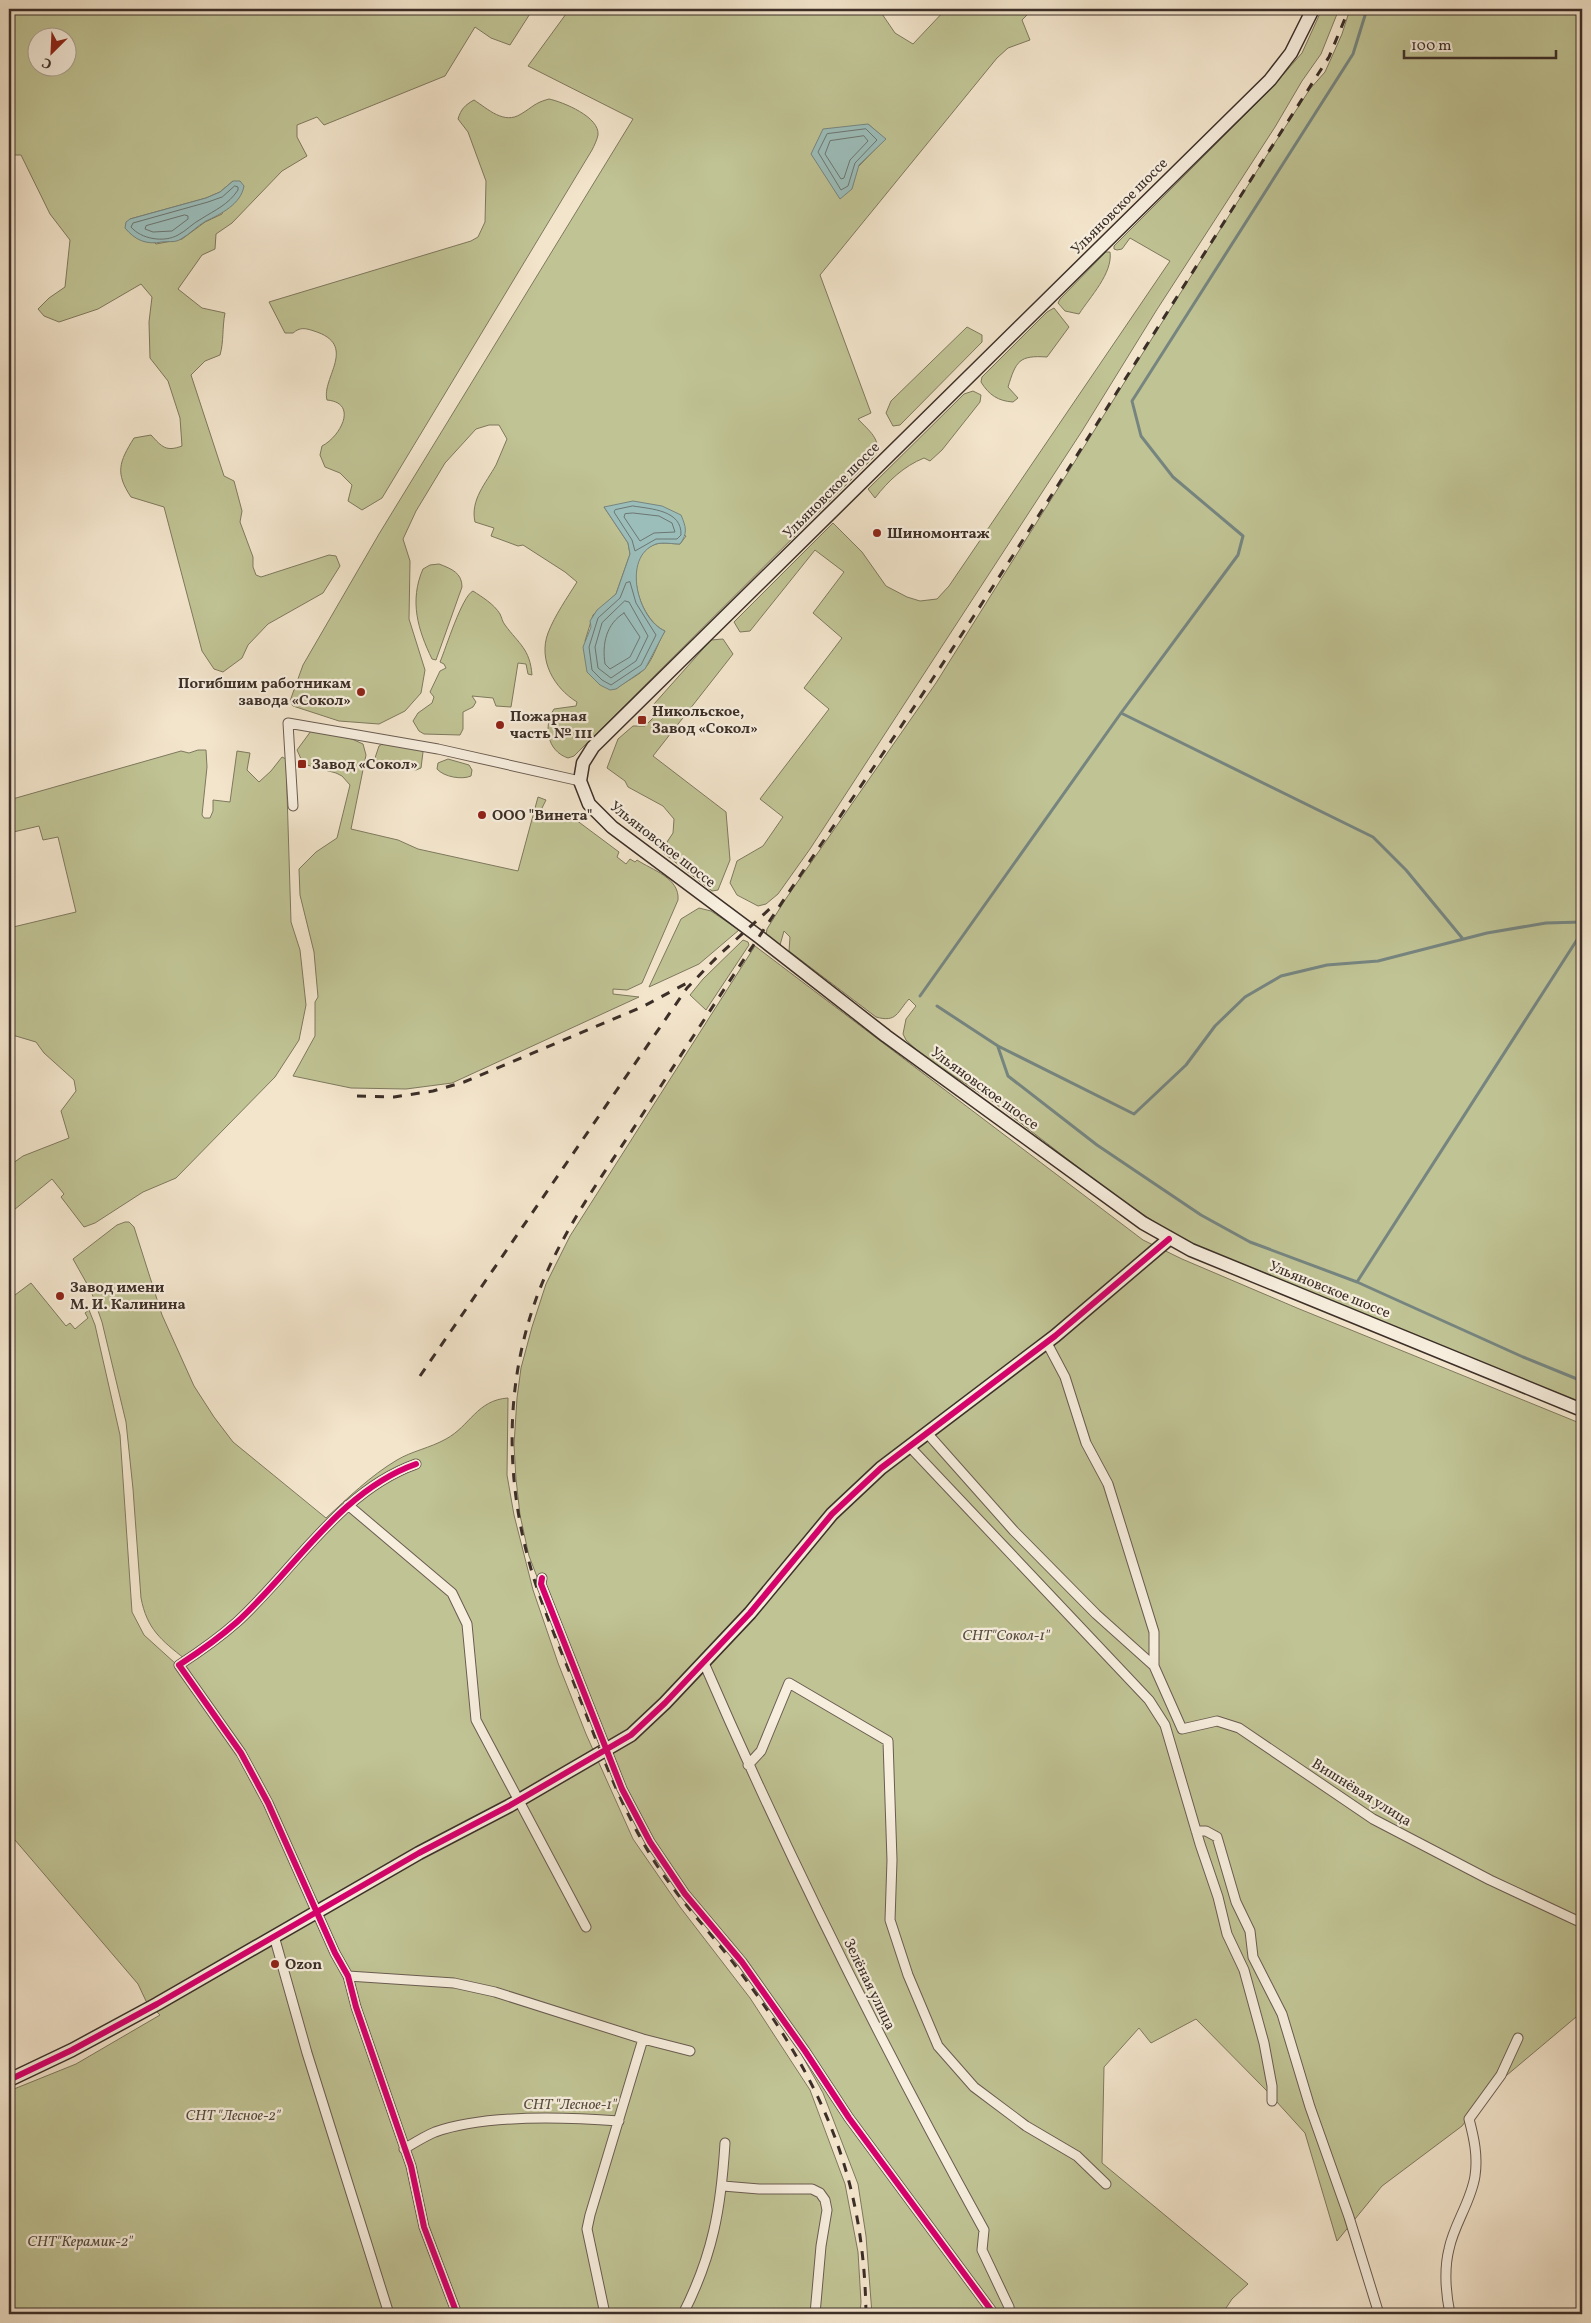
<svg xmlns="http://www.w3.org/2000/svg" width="1591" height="2323" viewBox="0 0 1591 2323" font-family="Vollkorn,serif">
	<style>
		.green { fill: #c0c394; stroke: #7e795e; fill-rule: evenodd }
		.water { fill: #9cbebb; stroke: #768580 }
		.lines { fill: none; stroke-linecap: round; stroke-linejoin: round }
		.shore { stroke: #6c7672; stroke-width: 1 }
		.stream { stroke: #768580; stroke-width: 3 }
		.street-casing { stroke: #6a5c51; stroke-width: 11 }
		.secondary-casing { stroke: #3c2f28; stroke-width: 15 }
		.street { stroke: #f7eede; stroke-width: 9 }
		.secondary { stroke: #f7eede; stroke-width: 12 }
		.rail { stroke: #3c2f28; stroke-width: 3; stroke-dasharray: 9 9; stroke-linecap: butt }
		.cycleway-casing { stroke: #f7eede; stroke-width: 9 }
		.cycleway { stroke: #d6006c; stroke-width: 6 }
		.poi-dot { fill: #8f2418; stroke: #f7eede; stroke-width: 2 }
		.labels { text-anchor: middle; stroke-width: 4.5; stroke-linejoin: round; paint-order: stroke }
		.street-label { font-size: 15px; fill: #3c2f28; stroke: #f7eede }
		.poi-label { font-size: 15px; font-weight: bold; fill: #3c2f28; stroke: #f7eede; text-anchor: start }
		.park-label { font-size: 15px; font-style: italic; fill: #564d3e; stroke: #f7eede }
	</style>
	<rect width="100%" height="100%" fill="#f3e5cc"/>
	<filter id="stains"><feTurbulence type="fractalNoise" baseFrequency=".004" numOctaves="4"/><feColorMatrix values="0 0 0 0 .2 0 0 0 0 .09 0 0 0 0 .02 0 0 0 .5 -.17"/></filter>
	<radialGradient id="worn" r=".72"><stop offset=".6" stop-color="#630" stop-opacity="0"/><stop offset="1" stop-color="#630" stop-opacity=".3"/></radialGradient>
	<!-- green -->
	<path class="green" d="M9,9h524l-23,36 -19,-7 -16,-11 -30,49 -121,49 -7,-8 -20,8v12l10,19 -25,15 -50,52 -16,11 -1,15 -13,6 -24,34 24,19 23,5c-3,15 -1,28 -5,42l-15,6 -14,14 33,101 10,5 8,30 -2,11 13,35v10l3,8 5,2 68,-22 7,1 4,10 -17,27 -55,31 -20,21 -6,13 -19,14 -9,-3 -12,-18 -38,-144 -33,-10c-16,-24 -12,-35 3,-59l17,-3c11,12 15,17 31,11l-2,-28 -12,-37 -18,-23 -1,-36 3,-25 -11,-13 -43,25 -39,13 -15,-6 -6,-7 11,-11 16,-11 5,-47 -20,-26 -29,-59h-12zM38,38h30v30h-30zM233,181l-11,33 -17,8 -23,17 -26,5 -26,-25 76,-21 14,-6z
		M566,9h316l-2,2 15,22 18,11 33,-35h87l-11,11 8,20 -22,8 -11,10 -177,217 51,138 -13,6c10,11 25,21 17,37l-301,300 -6,2c-21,-7 -25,-32 -14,-49l22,-3 1,-4c-23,-14 -39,-42 -29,-69 7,-18 19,-35 29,-51l-12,-10 -42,-27 -5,1 -27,-10 3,-8 -19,-6c-5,-22 11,-39 21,-57 4,-9 7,-17 11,-26l-8,-14h-10l-13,4 -31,34 -29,48 -13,28 7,22 -1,58 16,51 -4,23 -16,18 -26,13 -40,-3 -46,-15 -3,-5 13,-36 76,-131 254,-415 -105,-53 38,-52zM868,124l17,15 -26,27zM604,507l82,29 -6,8c-7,0 -17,-2 -24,0 -36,12 -18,75 9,87 -9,14 -12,32 -25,42 -8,6 -17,10 -24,16l-31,-48 8,-26 23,-21 14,-40 -2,-11z
		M1322,9h17l-18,45 -19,27 -27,46 -119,184 -74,120 -272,418 -32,45 -12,10 -8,2 -21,-11 -7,-12 7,-22 26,-15 20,-29 -23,-18 69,-90 -25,-21 38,-50 -29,-25 31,-41 -29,-22 -65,81 -10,1 -6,-10 99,-99 29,29 24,34 21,11 13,4 17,-2 12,-13 221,-325 -40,-23 -8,11 -5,1 -3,-1v-3l154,-154 34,-39z
		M1350,9h232v1394l-394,-161 -21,-12 -49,-32 -126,-97 -70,-46 -16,-15 -3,-6 3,-15 10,-13 -7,-7c-12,13 -12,24 -33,18l-87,-66 1,-14 -6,-6 -4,14 -14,-10 1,-6 18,-29 151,-217 331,-528 43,-66 15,-17 17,-38z
		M549,99c14,3 51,18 49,36 -1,5 -4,11 -6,15l-210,348 -20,12 -14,-9 4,-16 -12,-12 -15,-6 -5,-12 2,-9c18,-9 37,-43 5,-46 -6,-22 32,-55 -13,-69 -9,-3 -14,-4 -21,2h-8l-16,-31 202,-61 7,-4 7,-15 1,-41 -18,-49 -10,-13c3,-10 7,-14 16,-19 14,9 30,25 47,14 12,-7 13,-11 28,-15z
		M1106,252h4c3,21 -20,45 -31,62l-14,-3 -7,-8 2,-4z
		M1054,308l15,19 -22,30c-28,-2 -31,4 -39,30l10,11 -5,4c-15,-1 -24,-7 -32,-20l1,-5 65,-65z
		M967,327l15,8v7l-82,83 -7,1 -7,-13 5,-12z
		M973,391l8,4 -1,7 -38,48 -12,11 -6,-3c-20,8 -36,23 -49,40l-7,-9 96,-95z
		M439,564c13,5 23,9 23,23l-26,73 -4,-1c-14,-29 -23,-58 -9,-90l7,-4z
		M473,591c9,6 21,13 27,23 2,4 2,7 5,11 14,19 25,24 27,50l-4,-1 -2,-10 -8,-1 -7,44 -15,-1 -3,-8 -21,-2 4,6 -3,5 -10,5v17l-3,6 -36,-1 -5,-3 -6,-10 5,-8 14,-10 2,-6 -4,-5 10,-21 6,-3 -2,-4 -4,-2c6,-14 22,-66 33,-71z
		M723,639l10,15 -80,102 73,56 4,48 -12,30 -6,1 -51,-40 12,-18 1,-14 -11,-13 -35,-19 -3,-6 -18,-13 11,-29 15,-13h12l8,-8 1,-14 57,-64z
		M311,731l41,8 11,5 3,11 -15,74 47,11 20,9 100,22 20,-74 8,3 -4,8 15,14 5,-4 2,-7 55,41 -2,5 9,7 4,-5 5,3 2,-2c15,10 43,18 41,40l-36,83 -15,7 -14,-1v5l26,3 -187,86 -46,6 -55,-1 -58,-12 22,-40v-34l3,-5 -4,-45 -14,-57 -1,-26 17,-17 21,-14 13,-53 -8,-9 -6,-3 -29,-8 -5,-4 -5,-11z
		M384,743l35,6 4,3 -2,16 -5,2 -37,-7 -4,-5 4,-12z
		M198,750h8l1,17 -5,48 2,3h6l3,-7v-11l17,2 7,-51 13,2 -3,17 12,12 12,-11 11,-14 4,2 5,163 9,28 6,55 -7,35 -24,37 -99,101 -33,14 -48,31 -11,4 -23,-30 3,-3 -12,-15 -43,35v-48l14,-10 46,-18 -8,-27 15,-20 -2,-11 -30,-27 -8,-11 -27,-8v-106l67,-16 -18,-75 -15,3 -4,-14 -30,7v-33l172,-49 8,2z
		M448,759l21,6 3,5 -1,6c-9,4 -27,1 -34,-7l1,-6z
		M699,908l12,3 28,19 -40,34 -50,23 32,-68z
		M743,940l5,2 1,3 -43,65 -16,-15 13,-16z
		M755,946l388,294 39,19 115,49 285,116v588l-94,79 -26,35 -80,60 -45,55 -32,-108 -39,-43 -70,-71 -45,24 -12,-15 -35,39 -2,96 146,121 -16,15 -10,15h-183l-2,-4 -6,4h-159l-6,-78 -8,-52 -35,-91 -29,-52 -57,-81 -72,-88 -25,-40 -29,-63 -82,-213 -9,-41 -4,-36 -2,-34 3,-47 4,-30 11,-41 14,-43 24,-48z
		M125,1222h4l5,5 28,88 32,71 20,31 19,25 93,76c22,-20 44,-42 71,-58 15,-9 33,-12 49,-21 24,-13 31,-39 62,-41l-1,77 7,40 19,75 25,73 28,71 47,105 47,68 70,91 60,92 35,94 13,68 3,50 -1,12h-851v-223l67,-27 84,-49 -14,-14 -8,-17 -129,-151v-537l2,2 20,-15 35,43 4,-3 5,6 13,-11 -3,-5 4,-3 6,15 25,110 12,177 12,23 32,29 9,-5c-24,-19 -38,-30 -44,-61l-8,-109 -7,-67 -24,-100 -11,-31 -18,-32 44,-34z"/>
	<!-- water -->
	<path class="water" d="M868,124l18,15 -27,26 -7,24 -12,10 -29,-45 12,-25z
		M233,181h7l4,5c-3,18 -23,28 -38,35 -9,5 -16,13 -25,18 -6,4 -12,2 -19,3 -16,3 -27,-2 -37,-14l1,-6 4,-3 76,-21 14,-6z
		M633,501l29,5 19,9c5,12 7,18 -1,29 -7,0 -17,-2 -24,0 -35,13 -18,76 9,87l-20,38 -29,20 -6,1 -10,-5 -13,-13 -4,-25 8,-20 -1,-6 7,-11 19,-16 14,-40 -2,-11 -24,-36z"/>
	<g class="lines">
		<!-- shore -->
		<path class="shore" d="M866,129l11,11 -22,23 -7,23 -7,4 -23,-38 9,-18z
			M864,136l4,5 -18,19 -6,18 -3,1 -16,-25 5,-13z
			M235,186l3,1v3c-10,15 -23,20 -37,29 -8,4 -15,12 -23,16 -14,8 -37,4 -47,-8l2,-4 75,-21 14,-5z
			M185,215l3,1v3l-16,12 -19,1 -8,-3 1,-3z
			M633,506c18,3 49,4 48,29l-4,4h-21l-21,12 -3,-11 -18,-28 1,-2z
			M633,513l26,3 13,7 3,9 -21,1 -14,8 -16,-24 1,-3z
			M630,582l6,21 20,32 -15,30 -30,20 -9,-5 -10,-10 -3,-23 9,-29 22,-20 6,-15z
			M625,601l4,1 19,34 -12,25 -25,17 -13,-10 -3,-21 7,-24z
			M624,613l16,24 -10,20 -20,12 -5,-5c-3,-20 1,-40 19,-51z"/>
		<!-- stream -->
		<path class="stream" d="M1121,713l252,124 33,33 57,69
			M920,996l201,-283 117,-158 5,-19 -70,-59 -32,-41 -9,-35 221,-347 14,-45
			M937,1006l61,40 136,68 52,-49 29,-39 30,-29 36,-21 46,-11 51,-4 109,-28 59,-10 36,-1
			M998,1047l10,29 89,69 104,70 49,27 107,40 166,75 59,24
			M1357,1282l225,-350"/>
		<!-- street casing -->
		<g class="street-casing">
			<path id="street" d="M293,806l-5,-83 150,26 142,32
				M1047,1343l18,34 21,66 22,41 46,148v34l28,63 35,-8 22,7 134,91 117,61 92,43
				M927,1433l87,98 82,83 58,52
				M909,1446l240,254 16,25 35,119 18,53 9,37 17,36 20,73 8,43v15
				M416,1464c-76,27 -121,105 -179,158 -18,16 -38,30 -58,43l62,88 27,50 67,150 13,23 8,31 55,159 13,61 33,87
				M348,1505l104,88 15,31 9,96 110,207
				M542,1578l-1,6 81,205 28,53 35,52 57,68 63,89 44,67 145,196
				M704,1663c84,194 178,382 280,567l-2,20 27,57 1,7
				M748,1765l13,-14 28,-68 99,58 4,119 -2,60 18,55 30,71 36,41 52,39 51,30 29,28
				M1196,1831h10l11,6 19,65 14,29 3,26 29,57 28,93 39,110 30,97
				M274,1936l33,117 82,261
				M348,1976l106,7 41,9 148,47 47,12
				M404,2149c10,-6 21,-13 31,-17 51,-18 130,-15 184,-11
				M723,2186l36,3h53l8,4 5,7 2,10 -6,36 -6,68
				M605,2314l-18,-85 3,-14 53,-176
				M683,2314c30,-59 38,-106 42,-171
				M1450,2314c-4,-20 -6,-45 -1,-65 5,-25 22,-47 26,-73 3,-20 -1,-38 -6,-57l32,-44 17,-37"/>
		</g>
		<!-- secondary casing -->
		<g class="secondary-casing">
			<path id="secondary" d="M1313,9l-22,44 -21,27 -677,667 -10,16 -3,18 9,23 23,23 146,109 128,100 257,187 48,27 391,160
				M9,2080l63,-30 85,-46 262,-151 90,-47 122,-71 34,-32 85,-90 82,-99 49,-46 174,-132 114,-97"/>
		</g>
		<!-- street -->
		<use href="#street" class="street"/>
		<!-- secondary -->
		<use href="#secondary" class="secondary"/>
		<!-- rail -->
		<path class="rail" d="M357,1096l37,1 39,-6 31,-9 178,-75 47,-25
			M420,1376l267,-388 32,-33 55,-50
			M866,2314c-2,-140 -45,-234 -128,-345 -26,-35 -56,-66 -80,-102 -36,-55 -57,-115 -81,-176 -14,-36 -30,-72 -42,-109 -29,-91 -32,-189 0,-280 24,-69 70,-129 109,-190 73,-113 147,-224 223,-335 160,-236 308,-480 462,-720l20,-48"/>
		<!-- cycleway casing -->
		<g class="cycleway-casing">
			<path id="cycleway" d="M416,1464c-76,27 -121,105 -179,158 -18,16 -38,30 -58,43l62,88 27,50 67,150 13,23 8,31 55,159 13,61 33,87
				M542,1578l-1,6 81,205 28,53 35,52 57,68 63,89 44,67 145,196
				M9,2080l63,-30 85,-46 262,-151 90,-47 122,-71 34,-32 85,-90 82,-99 49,-46 174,-132 114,-97"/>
		</g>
		<!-- cycleway -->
		<use href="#cycleway" class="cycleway"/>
	</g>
	<!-- markers -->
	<g class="poi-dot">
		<circle cx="877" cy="533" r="5"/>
		<circle cx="361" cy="692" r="5"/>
		<rect x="637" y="715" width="10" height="10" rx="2.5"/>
		<circle cx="500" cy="725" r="5"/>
		<rect x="297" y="759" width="10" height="10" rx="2.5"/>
		<circle cx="482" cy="815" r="5"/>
		<circle cx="60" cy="1296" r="5"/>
		<circle cx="275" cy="1964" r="5"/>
	</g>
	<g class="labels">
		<!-- street labels -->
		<g class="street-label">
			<text transform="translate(1119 206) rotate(-45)" y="5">Ульяновское шоссе</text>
			<text transform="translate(831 490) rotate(-45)" y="5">Ульяновское шоссе</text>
			<text transform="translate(663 844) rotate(38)" y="5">Ульяновское шоссе</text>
			<text transform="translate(985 1088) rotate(36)" y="5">Ульяновское шоссе</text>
			<text transform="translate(1330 1289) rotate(22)" y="5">Ульяновское шоссе</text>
			<text transform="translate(1362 1792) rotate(32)" y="5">Вишнёвая улица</text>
			<text transform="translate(870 1984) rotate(64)" y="5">Зелёная улица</text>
		</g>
		<!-- poi labels -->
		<g class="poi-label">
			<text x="887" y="538">Шиномонтаж</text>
			<text x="351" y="688" text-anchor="end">Погибшим работникам<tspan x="351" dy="17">завода «Сокол»</tspan></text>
			<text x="652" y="716">Никольское,<tspan x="652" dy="17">Завод «Сокол»</tspan></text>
			<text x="510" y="721">Пожарная<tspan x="510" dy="17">часть № 111</tspan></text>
			<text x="312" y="769">Завод «Сокол»</text>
			<text x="492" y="820">ООО "Винета"</text>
			<text x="70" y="1292">Завод имени<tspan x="70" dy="17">М. И. Калинина</tspan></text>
			<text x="285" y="1969">Ozon</text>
		</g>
		<!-- park labels -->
		<g class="park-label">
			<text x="1006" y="1640">СНТ"Сокол-1"</text>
			<text x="570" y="2109">СНТ "Лесное-1"</text>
			<text x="233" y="2120">СНТ "Лесное-2"</text>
			<text x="80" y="2246">СНТ"Керамик-2"</text>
		</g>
	</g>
	<!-- margin -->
	<rect width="1591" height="2323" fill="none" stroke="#f3e5cc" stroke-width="30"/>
	<rect x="10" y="10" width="1571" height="2303" fill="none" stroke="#3c2f28" stroke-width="2.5"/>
	<rect x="15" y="15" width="1561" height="2293" fill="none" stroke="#3c2f28"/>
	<!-- north arrow -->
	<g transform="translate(52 52) rotate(204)"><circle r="24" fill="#f7eede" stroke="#aca295"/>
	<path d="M0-4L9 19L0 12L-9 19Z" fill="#8f2418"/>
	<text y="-8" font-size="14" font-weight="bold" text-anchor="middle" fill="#3c2f28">С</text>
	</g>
	<!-- scale -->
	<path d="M1404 50v8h152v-8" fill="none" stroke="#3c2f28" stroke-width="2.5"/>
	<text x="1411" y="50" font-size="15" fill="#3c2f28" stroke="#f7eede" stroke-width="4" paint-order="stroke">100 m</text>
	<rect width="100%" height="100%" filter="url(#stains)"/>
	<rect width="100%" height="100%" fill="url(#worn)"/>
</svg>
